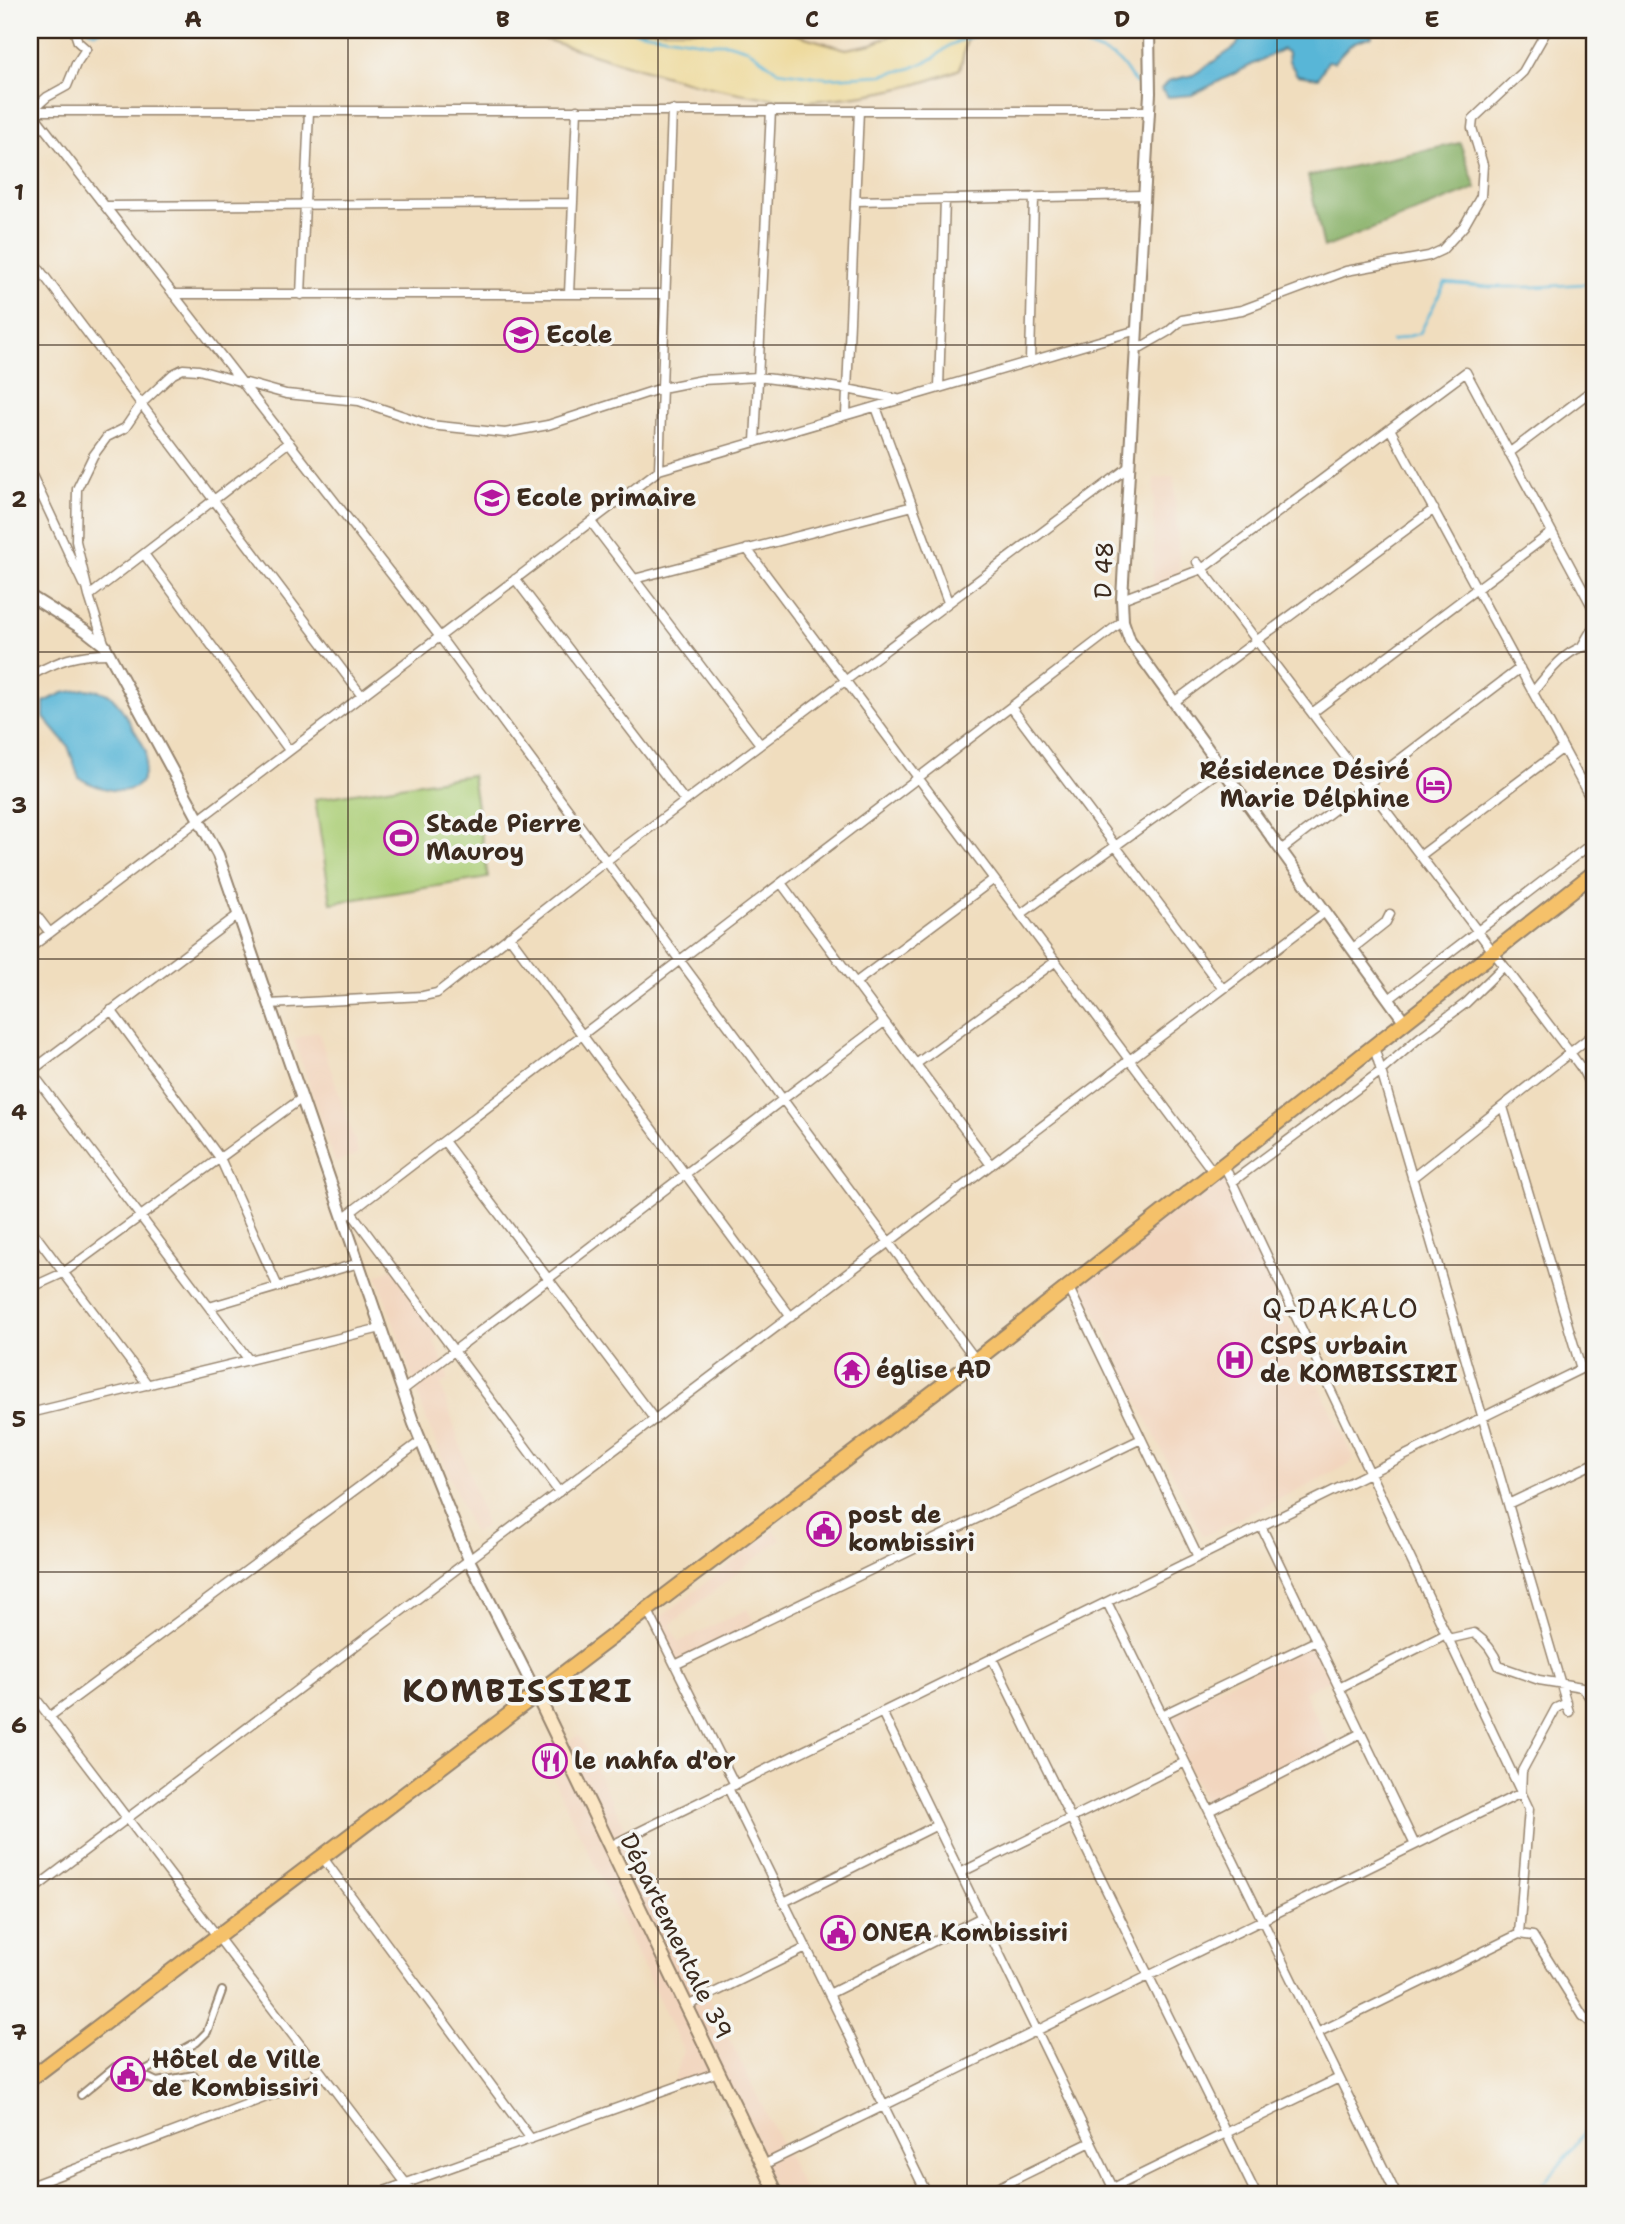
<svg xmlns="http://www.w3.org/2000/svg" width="1625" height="2224" viewBox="0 0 1625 2224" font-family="'Shantell Sans',sans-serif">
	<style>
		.built { fill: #f2d5be }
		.green { fill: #abce76; stroke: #737c4a; stroke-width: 2 }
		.forest { fill: #88b167; stroke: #626e42; stroke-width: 2 }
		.sand { fill: #eeda9e; stroke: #94825e; stroke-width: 2 }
		.water { fill: #59b6d7; stroke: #4a707a; stroke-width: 2 }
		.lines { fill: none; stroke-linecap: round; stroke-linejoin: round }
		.stream { stroke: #59b6d7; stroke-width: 2.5 }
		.pedestrian-casing { stroke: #96846e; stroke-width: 10 }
		.minor-casing { stroke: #96846e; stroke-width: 11 }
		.tertiary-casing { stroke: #96846e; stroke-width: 14 }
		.secondary-casing { stroke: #96846e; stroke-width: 16 }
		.trunk-casing { stroke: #96846e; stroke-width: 18 }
		.pedestrian { stroke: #fff; stroke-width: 6 }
		.minor { stroke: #fff; stroke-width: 8 }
		.tertiary { stroke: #fff; stroke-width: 10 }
		.secondary { stroke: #fbe6c4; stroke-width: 12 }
		.trunk { stroke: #f5c16b; stroke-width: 14 }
		.grid { fill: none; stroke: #3b2a1e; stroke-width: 2; stroke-opacity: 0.55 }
		.labels { text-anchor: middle; stroke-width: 7; stroke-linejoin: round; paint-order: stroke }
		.poi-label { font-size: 24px; font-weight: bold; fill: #3b2a1e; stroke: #f6f6f2; text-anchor: start }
		.street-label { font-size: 24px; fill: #3b2a1e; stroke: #f6f6f2 }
		.quarter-label { font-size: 28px; letter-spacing: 2px; fill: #3b2a1e; stroke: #f6f6f2 }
		.district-label { font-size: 32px; font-weight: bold; letter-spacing: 2px; fill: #3b2a1e; stroke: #f6f6f2 }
		.neatline { fill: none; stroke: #3b2a1e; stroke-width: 2.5 }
		.grid-label { font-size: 23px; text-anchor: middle; font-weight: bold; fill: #3b2a1e }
	</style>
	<rect width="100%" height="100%" fill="#f6f6f2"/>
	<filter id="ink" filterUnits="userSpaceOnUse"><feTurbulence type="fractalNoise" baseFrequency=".0143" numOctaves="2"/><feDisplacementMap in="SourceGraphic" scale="14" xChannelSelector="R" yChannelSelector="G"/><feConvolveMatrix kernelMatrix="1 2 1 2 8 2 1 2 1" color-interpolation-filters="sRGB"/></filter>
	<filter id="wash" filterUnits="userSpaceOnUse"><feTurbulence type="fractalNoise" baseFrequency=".00686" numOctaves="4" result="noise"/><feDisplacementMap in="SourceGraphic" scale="28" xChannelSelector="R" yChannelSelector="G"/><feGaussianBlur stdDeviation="1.57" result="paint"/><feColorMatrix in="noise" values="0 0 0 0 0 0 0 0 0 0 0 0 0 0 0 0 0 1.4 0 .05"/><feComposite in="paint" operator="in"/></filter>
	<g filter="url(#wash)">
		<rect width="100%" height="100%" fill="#f0ddbe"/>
		<!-- built -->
		<path class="built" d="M1174,476l6,102 -27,10 1,-110z
			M318,1031l41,123 -24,9 -41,-124z
			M1224,1165l16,32 -8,5 121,255 -3,7 -144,71 -4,-1 -109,-227 -18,-26z
			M393,1268l49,66 -8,6 15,39 -8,6 45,141 -13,8 -46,-113 -50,-146z
			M774,1530l7,9 -111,86 9,17 68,-33 9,17 -81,39 -22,-42z
			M1316,1641l18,37 -30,14 27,56 -122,63 -47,-96z
			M579,1735l227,459h-43l12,-4 -57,-118 -46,16 11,-38 -141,-295z"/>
		<!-- green -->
		<path class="green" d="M472,775l16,103 -157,25 -16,-104z"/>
		<!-- forest -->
		<path class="forest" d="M1460,143l16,45 -152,60 -16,-72z"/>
		<!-- sand -->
		<path class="sand" d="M513,30h268l65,19 26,-5 31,-14h50l14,8 -7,31c-42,18 -84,26 -130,30 -10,1 -21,3 -32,2 -98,-8 -190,-44 -285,-71z"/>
		<!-- water -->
		<path class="water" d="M1247,30h125v7c-22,4 -24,10 -38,25l-6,-1 -10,17 -21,-3 -8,-14 -1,-8 -5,-4 -91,46 -24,2 -7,-8 7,-8 25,-6 41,-27 3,-3 5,-13z
			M85,689c7,1 15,1 21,4 11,6 18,20 24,30 5,9 13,19 16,29 1,4 -1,11 -1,16 -3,35 -45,22 -66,10l-11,-32 -24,-28v-16l19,-9z"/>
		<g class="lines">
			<!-- stream -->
			<path class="stream" d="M89,30l6,2 6,-2
				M628,30l80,13h19l21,6 30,22 49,7 55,-3 30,-7 22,-10 16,-13 17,-7 34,-8
				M1008,30c36,4 72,11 105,27 15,7 17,30 34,31
				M1392,341l28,-8 25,-50 45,4h43l52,-3 10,-5
				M1539,2194l1,-7c12,-14 39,-42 45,-58 9,-21 -1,-45 10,-65"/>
		</g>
	</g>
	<g filter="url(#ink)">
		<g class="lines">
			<!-- pedestrian casing -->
			<g class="pedestrian-casing">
				<path id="pedestrian" d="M135,2072l9,-1 53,-29 10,-10 15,-41
					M136,2072l21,10 37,-7
					M81,2095l34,-28"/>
			</g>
			<!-- minor casing -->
			<g class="minor-casing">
				<path id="minor" d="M31,111l409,526 536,723
					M31,111h1118
					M30,112l17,-15 20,-11 9,-22 10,-15 -8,-7 -3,-9 3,-3
					M855,201l289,-6
					M105,206l468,-3
					M30,257l332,439
					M173,294h492
					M569,294l8,-184
					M301,295l8,-184
					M1136,350l33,-19 13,-11 60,-10 104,-39 83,-15 13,-6 22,-24 17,-30 2,-31 -11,-37 1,-9 50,-47 24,-42
					M1030,362l4,-165
					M939,388l6,-189
					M876,407l72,195
					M846,415l13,-305
					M1390,429l205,378
					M755,442l16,-332
					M1509,453l86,-65
					M659,470l13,-360
					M30,471l53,113
					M591,522l169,222
					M747,549l467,624
					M144,554l145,196
					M1197,562l374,492 11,15 13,26
					M515,579l170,222
					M634,579l279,-73
					M89,596l-13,-55 1,-52 16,-33 14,-19 18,-9 17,-25 31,-29 10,-5 16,1 87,24 73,7 71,24 75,8 43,-8 114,-37 40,-8 56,-3 89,12 50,10
					M1122,599l80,-30 264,-197 129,240
					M105,646l-16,-50 200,-154
					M1582,646l13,-22
					M30,676c29,-16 46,-22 80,-22
					M1533,692c15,-18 36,-49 62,-46
					M1174,702l260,-193
					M1011,707l212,282
					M1312,713l239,-180
					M1281,850l239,-182
					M1420,856l143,-108
					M781,883l210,282
					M30,907l20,26
					M1021,914l201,-145
					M509,936l282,381
					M30,948l629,-478 478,-140
					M1352,949l34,-27 4,-8
					M855,983l139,-104
					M1389,999l206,-158
					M269,1004l154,-8 14,-3 169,-132 524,-395
					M111,1010l109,148 58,129
					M1374,1047l195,665
					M916,1064l140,-103
					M30,1070l219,290
					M30,1072l208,-157
					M1503,1107l78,262
					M444,1141l211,279
					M1224,1165l305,644 -10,125
					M1412,1178l183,-145
					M1232,1182l149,-111 38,-33 47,-35 38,-37
					M351,1212l208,280
					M343,1218l780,-597
					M30,1228l118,157
					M1068,1286l130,271
					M30,1288l33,-15 239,-175
					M209,1307l150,-44
					M403,1390l481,-368
					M30,1413l351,-85
					M1508,1504l87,-41
					M1261,1526l154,319
					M1107,1602l289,592
					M648,1611l87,174
					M1448,1639l26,-6c13,9 20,19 25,33l40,14 43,7 12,16
					M992,1658l264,536
					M675,1665l466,-226
					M1339,1688l107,-54
					M30,1691l384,503
					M882,1712l234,482
					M1162,1715l154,-74
					M49,1717l372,-276
					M728,1788l199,406
					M1209,1811l152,-78
					M610,1846l985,-484
					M323,1858l208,281
					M960,1873l225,-111
					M30,1892l1295,-980
					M784,1902l153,-77
					M829,1994l153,-77
					M687,2006l119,-58
					M1317,2033l202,-99 14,2 50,80 12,10
					M763,2165l758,-372 1,-22 34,-63 11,-5
					M30,2186l292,-110
					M1113,2188l226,-110
					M376,2194l342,-122
					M985,2194l106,-52"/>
			</g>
			<!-- tertiary casing -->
			<g class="tertiary-casing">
				<path id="tertiary" d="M1149,30l1,63 -28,506 1,22 7,20 275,381
					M30,596l56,35 19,15 113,209 196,569 55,136 68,135"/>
			</g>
			<!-- secondary casing -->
			<g class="secondary-casing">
				<path id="secondary" d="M537,1695l240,499"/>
			</g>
			<!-- trunk casing -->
			<g class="trunk-casing">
				<path id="trunk" d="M30,2079l946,-719 619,-488"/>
			</g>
			<!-- pedestrian -->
			<use href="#pedestrian" class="pedestrian"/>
			<!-- minor -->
			<use href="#minor" class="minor"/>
			<!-- tertiary -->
			<use href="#tertiary" class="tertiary"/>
			<!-- secondary -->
			<use href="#secondary" class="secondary"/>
			<!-- trunk -->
			<use href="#trunk" class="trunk"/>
		</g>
	</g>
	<!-- grid -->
	<path class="grid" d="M348,30v2164M658,30v2164M967,30v2164M1277,30v2164M30,345h1565M30,652h1565M30,959h1565M30,1265h1565M30,1572h1565M30,1879h1565"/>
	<!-- icons -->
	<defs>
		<g id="school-ring" transform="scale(1.75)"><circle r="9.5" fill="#f6f6f2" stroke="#b5179e" stroke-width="1.5"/><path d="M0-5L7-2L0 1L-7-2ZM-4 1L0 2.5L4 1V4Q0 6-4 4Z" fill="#b5179e"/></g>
		<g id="hotel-ring" transform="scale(1.75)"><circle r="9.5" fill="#f6f6f2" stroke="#b5179e" stroke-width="1.5"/><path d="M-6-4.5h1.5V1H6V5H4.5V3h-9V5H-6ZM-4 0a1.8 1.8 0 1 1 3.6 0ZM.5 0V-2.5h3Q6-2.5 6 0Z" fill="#b5179e"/></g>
		<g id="stadium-ring" transform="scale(1.75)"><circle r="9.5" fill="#f6f6f2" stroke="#b5179e" stroke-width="1.5"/><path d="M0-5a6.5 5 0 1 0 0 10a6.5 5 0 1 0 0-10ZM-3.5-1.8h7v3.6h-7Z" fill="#b5179e"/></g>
		<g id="hospital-ring" transform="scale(1.75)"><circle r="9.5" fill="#f6f6f2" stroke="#b5179e" stroke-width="1.5"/><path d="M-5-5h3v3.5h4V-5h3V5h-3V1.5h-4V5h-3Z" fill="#b5179e"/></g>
		<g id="temple-ring" transform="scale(1.75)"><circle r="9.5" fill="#f6f6f2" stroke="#b5179e" stroke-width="1.5"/><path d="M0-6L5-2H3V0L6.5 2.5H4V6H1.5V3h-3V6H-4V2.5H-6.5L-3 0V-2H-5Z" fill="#b5179e"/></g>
		<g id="civic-ring" transform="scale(1.75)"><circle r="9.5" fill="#f6f6f2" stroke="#b5179e" stroke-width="1.5"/><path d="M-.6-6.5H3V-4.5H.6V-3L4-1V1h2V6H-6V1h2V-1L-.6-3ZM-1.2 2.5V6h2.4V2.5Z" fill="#b5179e"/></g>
		<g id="restaurant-ring" transform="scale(1.75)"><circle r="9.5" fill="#f6f6f2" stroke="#b5179e" stroke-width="1.5"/><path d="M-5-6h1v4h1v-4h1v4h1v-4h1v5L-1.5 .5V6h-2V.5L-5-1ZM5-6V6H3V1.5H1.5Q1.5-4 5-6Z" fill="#b5179e"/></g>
	</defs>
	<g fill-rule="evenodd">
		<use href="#school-ring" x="521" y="335"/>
		<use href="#school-ring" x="492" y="498"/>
		<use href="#hotel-ring" x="1434" y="785"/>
		<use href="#stadium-ring" x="401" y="838"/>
		<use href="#hospital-ring" x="1235" y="1360"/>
		<use href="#temple-ring" x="852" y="1370"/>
		<use href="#civic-ring" x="824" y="1529"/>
		<use href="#restaurant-ring" x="550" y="1761"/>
		<use href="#civic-ring" x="838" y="1933"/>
		<use href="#civic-ring" x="128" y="2074"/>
	</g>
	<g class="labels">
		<!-- poi labels -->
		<g class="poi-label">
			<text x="546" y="343">Ecole</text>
			<text x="516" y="506">Ecole primaire</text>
			<text x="1410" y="779" text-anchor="end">Résidence Désiré<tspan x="1410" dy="28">Marie Délphine</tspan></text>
			<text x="426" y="832">Stade Pierre<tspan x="426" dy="28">Mauroy</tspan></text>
			<text x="1260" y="1354">CSPS urbain<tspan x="1260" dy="28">de KOMBISSIRI</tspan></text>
			<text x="876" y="1378">église AD</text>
			<text x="848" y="1523">post de<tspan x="848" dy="28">kombissiri</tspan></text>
			<text x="574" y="1769">le nahfa d'or</text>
			<text x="862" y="1941">ONEA Kombissiri</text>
			<text x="152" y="2068">Hôtel de Ville<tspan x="152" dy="28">de Kombissiri</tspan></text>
		</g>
		<!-- street labels -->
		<g class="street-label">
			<text transform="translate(1104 570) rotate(-88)" y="8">D 48</text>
			<text transform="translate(676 1936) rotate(64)" y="8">Départementale 39</text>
		</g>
		<!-- quarter labels -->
		<g class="quarter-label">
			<text x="1341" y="1318">Q-DAKALO</text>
		</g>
		<!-- district labels -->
		<g class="district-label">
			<text x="518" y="1702">KOMBISSIRI</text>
		</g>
	</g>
	<!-- margin -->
	<rect width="1625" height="2224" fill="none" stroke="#f6f6f2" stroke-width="77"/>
	<rect x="38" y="38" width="1548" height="2148" class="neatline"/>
	<g class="grid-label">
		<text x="193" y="27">A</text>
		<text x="503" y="27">B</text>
		<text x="812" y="27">C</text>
		<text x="1122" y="27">D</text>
		<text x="1432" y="27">E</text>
		<text x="19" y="200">1</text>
		<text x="19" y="507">2</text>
		<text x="19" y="813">3</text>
		<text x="19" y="1120">4</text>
		<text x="19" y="1427">5</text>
		<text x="19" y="1733">6</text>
		<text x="19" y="2040">7</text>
	</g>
</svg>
